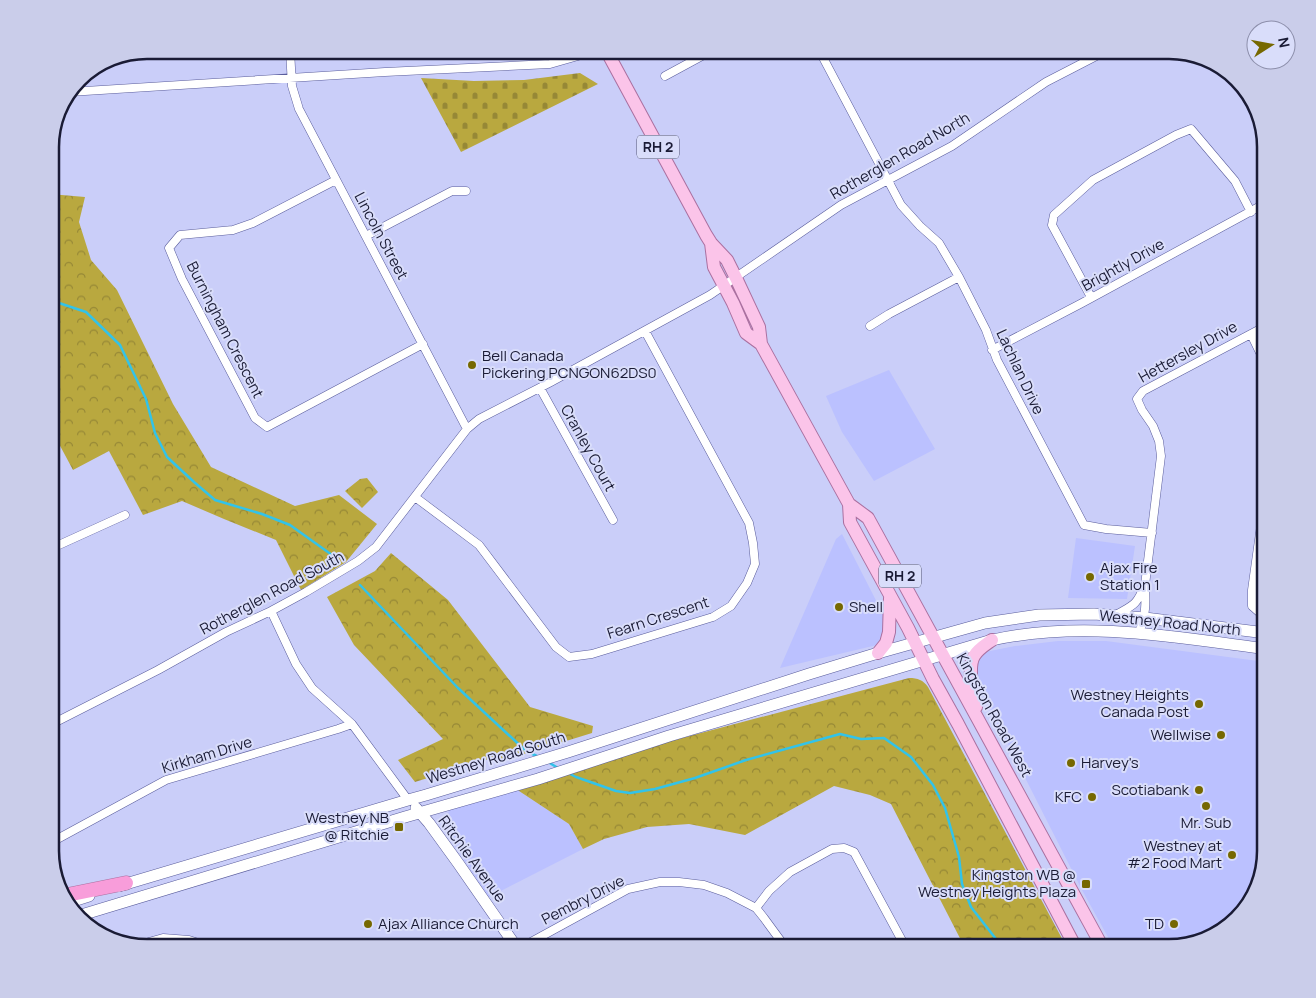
<svg xmlns="http://www.w3.org/2000/svg" width="1316" height="998" viewBox="0 0 1316 998" font-family="Manrope,sans-serif">
	<style>
		.built { fill: #bbc1ff }
		.cemetery { fill: url(#cemetery-stones) }
		.park { fill: url(#park-crowns) }
		.lines { fill: none; stroke-linecap: round; stroke-linejoin: round }
		.stream { stroke: #32c3e9; stroke-width: 2.5 }
		.street-casing { stroke: #5a5d9c; stroke-width: 9 }
		.secondary-casing { stroke: #5a5d9c; stroke-width: 12 }
		.primary-casing { stroke: #aa70a0; stroke-width: 14 }
		.highway-casing { stroke: #aa70a0; stroke-width: 15 }
		.street { stroke: #fff; stroke-width: 8 }
		.secondary { stroke: #fff; stroke-width: 11 }
		.primary { stroke: #fbc4e9; stroke-width: 12 }
		.highway { stroke: #f89dda; stroke-width: 14 }
		.poi-dot { fill: #766800; stroke: #d9ddfa; stroke-width: 2 }
		.labels { text-anchor: middle; stroke-width: 4; stroke-linejoin: round; paint-order: stroke }
		.shield { fill: #d9ddfa; stroke: #535570; stroke-width: 1 }
		.shield-label { font-size: 14px; font-weight: bold; fill: #1a1b35 }
		.street-label { font-size: 15px; fill: #1a1b35; stroke: #d9ddfa }
		.poi-label { font-size: 15px; fill: #1a1b35; stroke: #d9ddfa; text-anchor: end }
		.rim { fill: none; stroke: #1a1b35; stroke-width: 2.5 }
	</style>
	<defs>
		<pattern id="cemetery-stones" width="16" height="16" patternUnits="userSpaceOnUse" patternTransform="scale(1.25)"><rect width="16" height="16" fill="#b9a83f"/><path d="M2 7V4a2 2 0 0 1 4 0v3zM10 15v-3a2 2 0 0 1 4 0v3z" fill="#968836"/></pattern>
		<pattern id="park-crowns" width="20" height="18" patternUnits="userSpaceOnUse" patternTransform="scale(1.25)"><rect width="20" height="18" fill="#b9a83f"/><path d="M2 6a3 3 0 1 1 6 0M12 15a3 3 0 1 1 6 0" fill="none" stroke="#968836"/></pattern>
	</defs>
	<rect width="100%" height="100%" fill="#cacef9"/>
	<!-- built -->
	<path class="built" d="M889,370l46,79 -61,32 -32,-49 -16,-36z
		M842,534l43,84 -1,17 -7,10 -97,23 56,-129z
		M1076,538l59,8 -8,53 -59,-1z
		M1058,641h48l160,21v189l-20,59 -34,28 -43,10h-55l-32,-58 -106,-209 -2,-9 5,-18 6,-2 30,-6z
		M516,789l53,35 14,25 -94,48 -46,-68v-6l3,-9 5,-5z"/>
	<!-- cemetery -->
	<path class="cemetery" d="M580,73l18,11 -137,68 -40,-74 53,3 50,-1z"/>
	<!-- park -->
	<path class="park" d="M50,194l35,3 -6,25 12,38 26,30 56,114 38,63 84,39 44,-11 38,29 -31,38 -45,28 -25,-50 -52,-21 -42,-18 -39,14 -34,-64 -36,19 -23,-43z
		M367,478l11,14 -16,16 -17,-17 15,-12z
		M391,553l57,47 82,107 63,19 -1,7 -84,26 -16,-1 -77,24 -17,-22 45,-21 -89,-94 -27,-48 48,-26z
		M909,678c9,0 14,2 19,9l139,261h-102l-74,-144 -21,-9 -36,-9 -89,49 -56,-11 -42,3 -43,12 -21,10 -14,-25 -53,-35 151,-47z"/>
	<g class="lines">
		<!-- stream -->
		<path class="stream" d="M50,300l36,12 34,33 26,54 9,34 12,24 27,25 21,18 47,14 28,11 42,30
			M360,585l98,103 68,63 13,6
			M548,762l10,6
			M568,773l8,4 40,14 14,2 25,-4 40,-11 51,-18 94,-26 21,5 23,-1 27,19 22,28 12,23 14,49 3,27 9,23 32,41"/>
		<!-- street casing -->
		<g class="street-casing">
			<path id="street" d="M290,50l2,36 7,23 168,320
				M819,50l82,155 19,21 19,17 20,34 27,53 11,30 87,165 22,4 46,4
				M665,76l48,-26
				M69,92l316,-20 165,-8 49,-14
				M336,180l-83,43 -20,7 -53,5 -11,13 13,31 73,139 12,9 156,-83
				M366,236l86,-45h14
				M1091,297l-39,-72 2,-10 39,-35 83,-45 15,-6 44,52 16,31
				M870,326l19,-12 70,-37
				M1251,334l15,31
				M992,350l90,-47 184,-100
				M540,388l73,132
				M1266,490l-14,100v16l8,7h6
				M415,497l64,48 77,102 13,10 23,-3 121,-37 18,-11 16,-23 8,-19 -2,-21 -4,-20 -104,-192
				M50,549l75,-34
				M271,611l25,53 16,24 40,36 56,76
				M1116,615c17,-10 20,-9 28,-28
				M1139,633c7,-19 7,-29 6,-48l16,-129 -2,-15 -6,-15 -11,-16 -5,-11 6,-8 123,-65
				M50,725l108,-55 68,-38 45,-21 35,-19 52,-31 18,-14 91,-118 12,-10 70,-36 161,-88 131,-90 111,-59 94,-64 62,-32
				M50,843l116,-63 172,-51 14,-5
				M756,908l13,-17 21,-19 42,-23 12,-1 10,4 52,96
				M138,945l25,-7 26,2 25,8
				M520,948l108,-59 32,-7h19l25,3 23,8 29,15 8,10 22,30"/>
		</g>
		<!-- secondary casing -->
		<g class="secondary-casing">
			<path id="secondary" d="M416,808l13,15 29,40 59,85
				M119,886l289,-86 18,-5 142,-43 241,-78 69,-21 107,-30 54,-8 55,-1 51,4 121,15
				M67,903l22,-7
				M78,916l327,-99 133,-38 131,-43 323,-96c91,-20 183,-3 274,9"/>
		</g>
		<!-- primary casing -->
		<g class="primary-casing">
			<path id="primary" d="M606,50l100,185 5,8 16,17 9,18 23,49 2,17 88,160 19,14 235,430
				M711,243l3,24 19,36 13,30 15,11
				M849,504l1,18 58,106 25,51 25,45 118,224
				M878,653l8,-10 3,-11 1,-34
				M976,707c-3,-14 -9,-39 -2,-51 4,-7 11,-11 18,-16"/>
		</g>
		<!-- highway casing -->
		<g class="highway-casing">
			<path id="highway" d="M62,896l64,-13"/>
		</g>
		<!-- street -->
		<use href="#street" class="street"/>
		<!-- secondary -->
		<use href="#secondary" class="secondary"/>
		<!-- primary -->
		<use href="#primary" class="primary"/>
		<!-- highway -->
		<use href="#highway" class="highway"/>
	</g>
	<!-- markers -->
	<g class="poi-dot">
		<circle cx="472" cy="365" r="5"/>
		<circle cx="1090" cy="577" r="5"/>
		<circle cx="839" cy="607" r="5"/>
		<circle cx="1199" cy="704" r="5"/>
		<circle cx="1221" cy="735" r="5"/>
		<circle cx="1071" cy="763" r="5"/>
		<circle cx="1199" cy="790" r="5"/>
		<circle cx="1092" cy="797" r="5"/>
		<circle cx="1206" cy="806" r="5"/>
		<rect x="394" y="822" width="10" height="10" rx="2.5"/>
		<circle cx="1232" cy="855" r="5"/>
		<rect x="1081" y="879" width="10" height="10" rx="2.5"/>
		<circle cx="368" cy="924" r="5"/>
		<circle cx="1174" cy="924" r="5"/>
	</g>
	<g class="labels">
		<!-- shield labels -->
		<g class="shield">
			<rect x="637" y="135.5" width="42" height="23" rx="4"/>
			<rect x="879" y="564.5" width="42" height="23" rx="4"/>
		</g>
		<g class="shield-label">
			<text x="658" y="152">RH 2</text>
			<text x="900" y="581">RH 2</text>
		</g>
		<!-- street labels -->
		<g class="street-label">
			<text transform="translate(900 156) rotate(-30)" y="5">Rotherglen Road North</text>
			<text transform="translate(381 236) rotate(62)" y="5">Lincoln Street</text>
			<text transform="translate(1123 265) rotate(-29)" y="5">Brightly Drive</text>
			<text transform="translate(225 330) rotate(63)" y="5">Burningham Crescent</text>
			<text transform="translate(1188 352) rotate(-29)" y="5">Hettersley Drive</text>
			<text transform="translate(1020 372) rotate(65)" y="5">Lachlan Drive</text>
			<text transform="translate(588 448) rotate(61)" y="5">Cranley Court</text>
			<text transform="translate(272 593) rotate(-28)" y="5">Rotherglen Road South</text>
			<text transform="translate(658 618) rotate(-18)" y="5">Fearn Crescent</text>
			<text transform="translate(1170 623) rotate(6)" y="5">Westney Road North</text>
			<text transform="translate(994 715) rotate(61)" y="5">Kingston Road West</text>
			<text transform="translate(207 755) rotate(-17)" y="5">Kirkham Drive</text>
			<text transform="translate(496 758) rotate(-17)" y="5">Westney Road South</text>
			<text transform="translate(472 859) rotate(54)" y="5">Ritchie Avenue</text>
			<text transform="translate(583 900) rotate(-27)" y="5">Pembry Drive</text>
		</g>
		<!-- poi labels -->
		<g class="poi-label">
			<text x="482" y="361" text-anchor="start">Bell Canada<tspan x="482" dy="17">Pickering PCNGON62DS0</tspan></text>
			<text x="1100" y="573" text-anchor="start">Ajax Fire<tspan x="1100" dy="17">Station 1</tspan></text>
			<text x="849" y="612" text-anchor="start">Shell</text>
			<text x="1189" y="700">Westney Heights<tspan x="1189" dy="17">Canada Post</tspan></text>
			<text x="1211" y="740">Wellwise</text>
			<text x="1081" y="768" text-anchor="start">Harvey's</text>
			<text x="1189" y="795">Scotiabank</text>
			<text x="1082" y="802">KFC</text>
			<text x="389" y="823">Westney NB<tspan x="389" dy="17">@ Ritchie</tspan></text>
			<text x="1206" y="828" text-anchor="middle">Mr. Sub</text>
			<text x="1222" y="851">Westney at<tspan x="1222" dy="17">#2 Food Mart</tspan></text>
			<text x="1076" y="880">Kingston WB @<tspan x="1076" dy="17">Westney Heights Plaza</tspan></text>
			<text x="378" y="929" text-anchor="start">Ajax Alliance Church</text>
			<text x="1164" y="929">TD</text>
		</g>
	</g>
	<!-- crop -->
	<path d="M0 0H1316V998H0ZM147 59H1169A88 88 0 0 1 1257 147V851A88 88 0 0 1 1169 939H147A88 88 0 0 1 59 851V147A88 88 0 0 1 147 59Z" fill="#cacdea" fill-rule="evenodd"/>
	<path class="rim" d="M147 59H1169A88 88 0 0 1 1257 147V851A88 88 0 0 1 1169 939H147A88 88 0 0 1 59 851V147A88 88 0 0 1 147 59Z"/>
	<!-- north arrow -->
	<g transform="translate(1271 45) rotate(79)"><circle r="24" fill="#d9ddfa" stroke="#8d8fab"/>
	<path d="M0-4L9 19L0 12L-9 19Z" fill="#766800"/>
	<text y="-8" font-size="14" font-weight="bold" text-anchor="middle" fill="#1a1b35">N</text>
	</g>
</svg>
